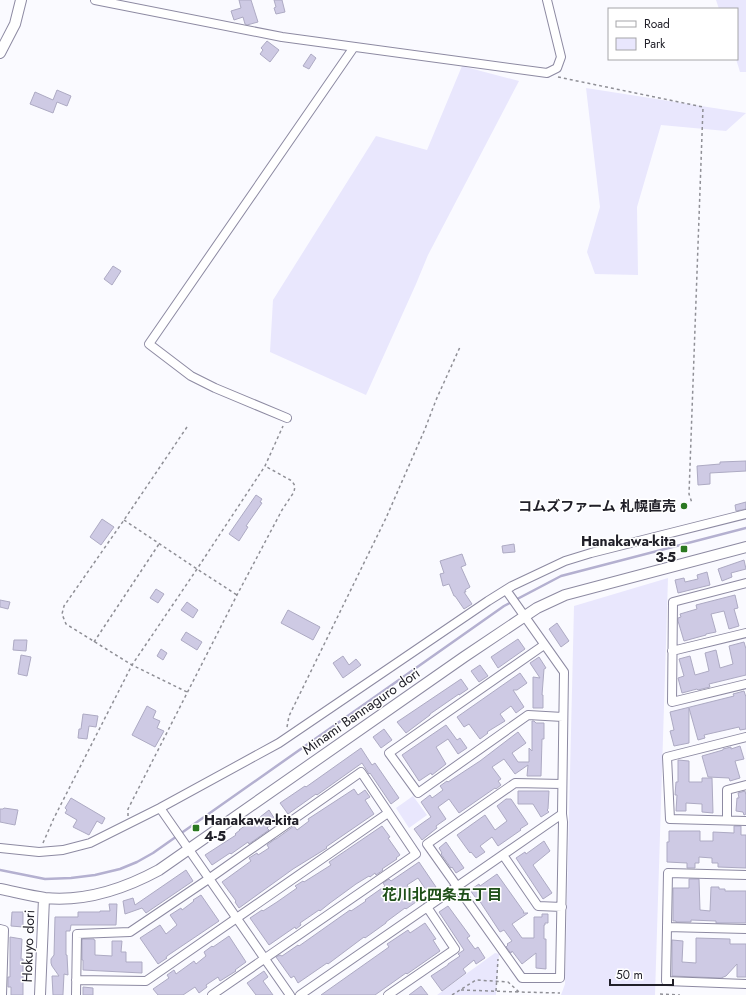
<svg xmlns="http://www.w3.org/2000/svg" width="746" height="995" viewBox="0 0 746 995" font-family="Jost,'Noto Sans JP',sans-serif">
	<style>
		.green { fill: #e9e7fd }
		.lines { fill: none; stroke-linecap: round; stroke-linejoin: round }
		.stream { stroke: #b4b0d0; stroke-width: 2.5 }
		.building { fill: #cecae4; stroke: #adaac3 }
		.minor-casing { stroke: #8d8aa2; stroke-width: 10 }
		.tertiary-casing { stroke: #8d8aa2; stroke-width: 12 }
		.path { stroke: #8f8f96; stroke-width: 1.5; stroke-dasharray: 3 3; stroke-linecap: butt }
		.minor { stroke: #fff; stroke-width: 8 }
		.tertiary { stroke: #fff; stroke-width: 10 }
		.poi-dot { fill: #2a7820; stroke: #fff; stroke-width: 1.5 }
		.labels { text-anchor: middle; stroke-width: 3; stroke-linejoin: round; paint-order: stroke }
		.poi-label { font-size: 14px; font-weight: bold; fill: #212029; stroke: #fff; text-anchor: end }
		.street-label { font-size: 14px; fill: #212029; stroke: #fff }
		.neighbourhood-label { font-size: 15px; font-weight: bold; fill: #1e4f18; stroke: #fff }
	</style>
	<rect width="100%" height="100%" fill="#fafaff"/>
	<!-- green -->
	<path class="green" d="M716,0h30v72h-6l-4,-13h1v-50h-18z
		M462,66l57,15 -91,174 -12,29 -50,111 -96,-43 3,-52 103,-164 51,14z
		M586,88l160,25 -20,18 -65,-6 -24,82 1,68 -43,-1 -8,-22 13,-45z
		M668,578l-13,417h-94l4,-11 9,-378z
		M413,796l14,19 -18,13 -13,-20z
		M495,953l4,1 -3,41h-59z"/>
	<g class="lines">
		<!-- stream -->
		<path class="stream" d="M0,870l45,9 26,-1 24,-3 25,-6 17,-7 16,-9 351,-247 57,-30 185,-48"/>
	</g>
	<!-- building -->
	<path class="building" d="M239,0h12l7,22 -11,3 -2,-1 -2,-7 -9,3 -3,-9 10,-3z
		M274,0h8l3,12 -9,2 -2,-6 2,-1z
		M267,41l12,9 -9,12 -10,-8 3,-4 -2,-2z
		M311,54l5,4 -7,11 -6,-3z
		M57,90l14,6 -4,10 -10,-4 -4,11 -23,-9 5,-12 18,8z
		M113,266l8,5 -9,14 -8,-6z
		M746,461v10l-36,2v11l-12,1 -1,-19 23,-2v-2z
		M256,495l6,4 -2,3 2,1 -16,23 2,1 -9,14 -10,-7z
		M746,502v7l-10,2 -1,-6z
		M102,519l12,8 -13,18 -11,-8z
		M514,544l1,8 -12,1 -1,-7z
		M462,554l4,11 -5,2 9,20 -5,3 1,2h-2l8,12 -8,5 -9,-13h-1l-5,-12 -6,2 -3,-12 4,-1 -4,-12z
		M744,560l2,9 -15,4 1,4 -10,4 -4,-12z
		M707,572l3,13 -32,8 -3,-13 9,-2 1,4 13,-3 -1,-4z
		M156,589l8,5 -6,9 -8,-5z
		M735,595l3,13 -4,1 5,17 -10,3 -5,-18 -13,3 5,18 -10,2v1l-22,6 -6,-20v-3l3,-1 -1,-3 17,-5 -1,-4z
		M0,600l10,2 -2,7 -8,-2z
		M187,602l11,8 -5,8 -12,-8z
		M288,610l32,17 -7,13 -32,-17z
		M557,623l12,18 -8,6 -12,-18z
		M186,632l16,10 -5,8 -16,-10z
		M518,639l7,10 -27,19 -7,-11z
		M14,640h13l-1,11 -13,-1z
		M744,642l2,7v26l-37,9 1,3 -12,3 -1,-1 -15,4 -4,-15 6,-2 -5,-17 11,-3 5,19 14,-4 -4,-18 11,-3 4,18 13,-4 -4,-18z
		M161,649l6,4 -4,7 -6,-4z
		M21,655l10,2 -4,19 -9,-2z
		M343,656l6,9 7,-6 5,6 -18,13 -10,-15z
		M539,657l7,11 -2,1 -2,26h1v13h-10v-31l7,1 -10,-15z
		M480,665l8,11 -9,6 -8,-11z
		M520,673l7,10 -10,7h-4l11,17 -8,6 -5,-7 -11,8 5,7 -18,11 1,1 -8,6 -11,-15 -5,3 -7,-10z
		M461,679l7,10 -9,6v-1l-29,20v1l-24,18 -9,-11z
		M744,691l2,6v32l-6,1 -1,-3 -35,8 1,3 -7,2 -9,-32v35l-15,3 -4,-15 4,-1 -4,-18 64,-16 -1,-2z
		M147,706l9,5 -3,7 7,3 -3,7 7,3 -9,16 -23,-12z
		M83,714l15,2 -2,11 -7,-1 -2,13 -9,-1 1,-9h2z
		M532,721h2l2,2h8v16h-2l-1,37h-14l1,-11 -13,9 -11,-15 -12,8 9,12 -3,2 3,4 -5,4 -1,-1 -36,25 -10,-14 -11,8 8,12 -10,7 1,2 -15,12 -8,-11 17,-12 -10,-15 9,-7 2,3 11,-8 -3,-4 7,-5 1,1 32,-21 38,-29 8,11 -14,10 6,9h11v-14l3,3z
		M446,725l11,15 3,-2 7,10 -9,6 -10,-15 -12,8 10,17 -14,11 -1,-2 -12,8 -17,-26z
		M384,729l8,11 -11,8 -8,-11z
		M740,746l4,13 -9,2 5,17 -10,3 -1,-3 -21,-1 -6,-21 21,-6v-1l8,-2v2z
		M361,748l11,17 3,-2 24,35 -8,6 -21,-31 -1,1 -7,-11 -45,32 -1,-1 -28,20 -8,-11 25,-17 1,1z
		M678,760l11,1v21h13v-4h10l1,35 -11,-1v-8l-16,-1v8h-10l1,-16h-2l1,-13h2z
		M354,789l4,6 7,-5 5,7 -5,3 9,14 -48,33 1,1 -34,21 -54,39 -4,-6 1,-1 -14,-19 29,-21 -2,-3 8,-5 1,2 11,-7 -2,-3 8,-6h1l18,-13 3,4 12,-9 -1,-2z
		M518,791h31l-1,18 -1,1 2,2 -8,5 -8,-13h-15z
		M745,791l1,4v19l-2,1 -1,-3 -7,-1 1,-13h2l-1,-5z
		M71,798l34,20 -3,6 -5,-3 -8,14 -16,-8 4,-7 -12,-7 2,-3 -2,-2z
		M506,799h5l17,25 -8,5 1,1 -23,16 -6,-9 -12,9 5,6 -9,6 -5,-6 -1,1 -13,-18 28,-20 10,15 12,-9 -10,-15z
		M4,808l14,2 -3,15 -15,-3v-13h3z
		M269,810l7,11 -9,7 2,2 -20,14 -1,-2 -17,12 -1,-1 -18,12 -7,-10 31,-20 -1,-1 5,-4h-1l10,-7 1,2z
		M382,826l8,11 -2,1 12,17 -4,3 1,1 -15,10 1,1 -7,5 -1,-2 -5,4 -1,-1 -13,8 -26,19 -10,8 -1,-1 -19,13 1,2 -5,4 -1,-2 -26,18 -19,-27 12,-8 1,1 14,-9 20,-14 -2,-2 8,-5 1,1 27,-17 -2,-3z
		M734,826h7v9h5v33l-28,-1v-4h-6v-5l-13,-1v6h-4v5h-8v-5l-20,-1v-20h2v-11h31v10h13v-9l21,1z
		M544,841l6,10 -17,14 19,28 -9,6 -27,-41 9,-6 1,2z
		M446,842l18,26 -8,5 -4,-6 -1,1 -10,-14 1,-1 -3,-5z
		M419,862l17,25 -8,6 -10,-15 -11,7 10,15 -1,1v1l-10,7 -1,-1 -19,14v1l-21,15 -1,-1 -36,27 -1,-1 -29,20 -4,-7 -3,2 -15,-21 4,-2 2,1 16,-11 1,1 51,-36 1,1 15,-10 -1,-1 20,-14 -2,-3 6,-4 2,2z
		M186,870l7,11 -47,32 -4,-5 -17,6 -2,-13 10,-3 2,7z
		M497,874l27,38 -1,1h5l-16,11 10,14h12v-21h8v-3h6v9h-3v2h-1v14h2v30l-10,-1v-15l-14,11 -10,-13 -1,2 -5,-6 2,-2 -1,-1 5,-3 -8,-11 -4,2 -21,-32 -1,1 -8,-11 9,-6 1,2z
		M689,879h10l1,31 10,1 1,-24h8v2h6v2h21v32h-30v-2l-25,-1v2h-15v-1h-3v-33h16z
		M201,895l18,26 -52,35 -1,2h1l-9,6 -18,-26 20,-13 6,9 11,-9 -7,-10 11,-7 1,2 12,-9 -1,-1z
		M109,904h8l-1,21h-45l-1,6h-4v24h1l1,20 -4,-1 -1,20v1h-10l-1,-19h7l-7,-10 -1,-3v-4l3,-4 1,-38h23v-5h22v-1h10z
		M448,906l22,30 -3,2 8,11 3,-2 7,11 -9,6 -2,-4 -11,9 3,4 -24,18 -11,-15 17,-11v-1l12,-8 -2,-2 6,-4 -25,-38z
		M12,912h11v15l-12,-1z
		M425,923l11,16 -3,1 7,11 -33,23 -1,-1 -31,22h-54l68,-48 -2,-3 21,-14 2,3z
		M229,936l17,26 -11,8 1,1 -16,10 -2,-4 -12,8 1,2 -8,6 -4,-6 -12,8h-25l-5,-6 16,-11 -2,-3 7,-5 2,4 18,-13 2,3 10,-8 -2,-4 8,-6 1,1z
		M10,937l12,2 -1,20h2v36h-12v-8h-3v-10h2z
		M696,938l34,1v5h16v33h-9v-13l-11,12 -5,2 -49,-2v-36l11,1 -1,21 14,1z
		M83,939h11v1h1v15l17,1v-15h10l-1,11h5v10h16v11l-59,-3v-10h-1v-20z
		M264,971l4,6 -5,4 10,14h-17l-9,-12z
		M421,986l7,9h-19z
		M83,987l10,1v7h-10z"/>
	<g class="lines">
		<!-- minor casing -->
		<g class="minor-casing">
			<path id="minor" d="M95,0l187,37 265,36 10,-5 4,-11 -14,-57
				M287,418l-72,-30 -24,-12 -42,-32 205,-297
				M746,583l-73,19 -1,100 74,-18
				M544,645l-155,108 29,40 110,-78 35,2
				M672,651l74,-18
				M746,737l-79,20 3,62 76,2
				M160,808l130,187
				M562,814l1,8 -3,156h-38l-95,-134 88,-61 47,1
				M727,820v-30l19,-5
				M0,848l39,4 24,-2 27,-7 70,-35 119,-65 209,-142 24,-15 53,-25 26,-8 155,-39
				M503,855l35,51 24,1
				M746,875l-78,-2 -2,108 80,3
				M667,927l79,2
				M0,929l4,1 -2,65
				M76,980l70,1 242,-168
				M76,995l1,-61 53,-2 80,-54 151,-106 55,82 -204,141
				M300,995l262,-181 2,-142 -58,-82
				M388,995l67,-46 -28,-42"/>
		</g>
		<!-- tertiary casing -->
		<g class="tertiary-casing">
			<path id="tertiary" d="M0,53l15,-29 6,-24
				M0,889c15,3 30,7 45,9 41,4 79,-9 114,-28l305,-213 73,-49 28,-13 181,-48
				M40,995l4,-97"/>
		</g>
		<!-- path -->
		<path class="path" d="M558,77l145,30 -14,387 3,9
			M187,427l-63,93 -60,86 -2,8 4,10 66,41 55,27
			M124,520l73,49 40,26
			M94,642l65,-98
			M287,727l2,-11 97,-198 39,-89 11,-29 24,-53
			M128,816v-7l109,-214 45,-85 12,-18 1,-6 -3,-5 -27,-15
			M43,843l11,-25 78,-153 65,-96 68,-103 18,-40
			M461,990l58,2
			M496,991l2,-32
			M660,994l20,1
			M452,995l24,-15 32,2 11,10 41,1"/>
		<!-- minor -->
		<use href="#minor" class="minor"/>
		<!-- tertiary -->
		<use href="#tertiary" class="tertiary"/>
	</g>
	<!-- markers -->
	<g class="poi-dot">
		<circle cx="684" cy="506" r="4"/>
		<rect x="680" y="545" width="8" height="8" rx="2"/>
		<rect x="192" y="824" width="8" height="8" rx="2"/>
	</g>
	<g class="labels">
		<!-- poi labels -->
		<g class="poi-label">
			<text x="676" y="511">コムズファーム 札幌直売</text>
			<text x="676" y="546">Hanakawa-kita<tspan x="676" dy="16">3-5</tspan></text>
			<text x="204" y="825" text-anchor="start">Hanakawa-kita<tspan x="204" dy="16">4-5</tspan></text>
		</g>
		<!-- street labels -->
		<g class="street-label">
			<text transform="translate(361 711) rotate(-35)" y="5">Minami Bannaguro dori</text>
			<text transform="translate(28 946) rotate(-88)" y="5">Hokuyo dori</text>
		</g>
		<!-- neighbourhood labels -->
		<g class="neighbourhood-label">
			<text x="442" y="900">花川北四条五丁目</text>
		</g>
	</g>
	<!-- legend -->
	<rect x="608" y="8" width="130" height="52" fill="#ffffff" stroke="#a6a6a9"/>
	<rect x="616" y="21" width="20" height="6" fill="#ffffff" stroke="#a6a6a9"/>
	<text x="644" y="28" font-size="12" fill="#212029">Road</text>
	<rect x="616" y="38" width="20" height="12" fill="#e9e7fd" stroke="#a6a6a9"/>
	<text x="644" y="48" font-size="12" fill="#212029">Park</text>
	<!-- scale -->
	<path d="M610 979v6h63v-6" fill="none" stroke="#212029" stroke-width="2"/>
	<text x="616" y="979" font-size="12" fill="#212029" stroke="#ffffff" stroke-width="3" paint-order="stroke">50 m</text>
</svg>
